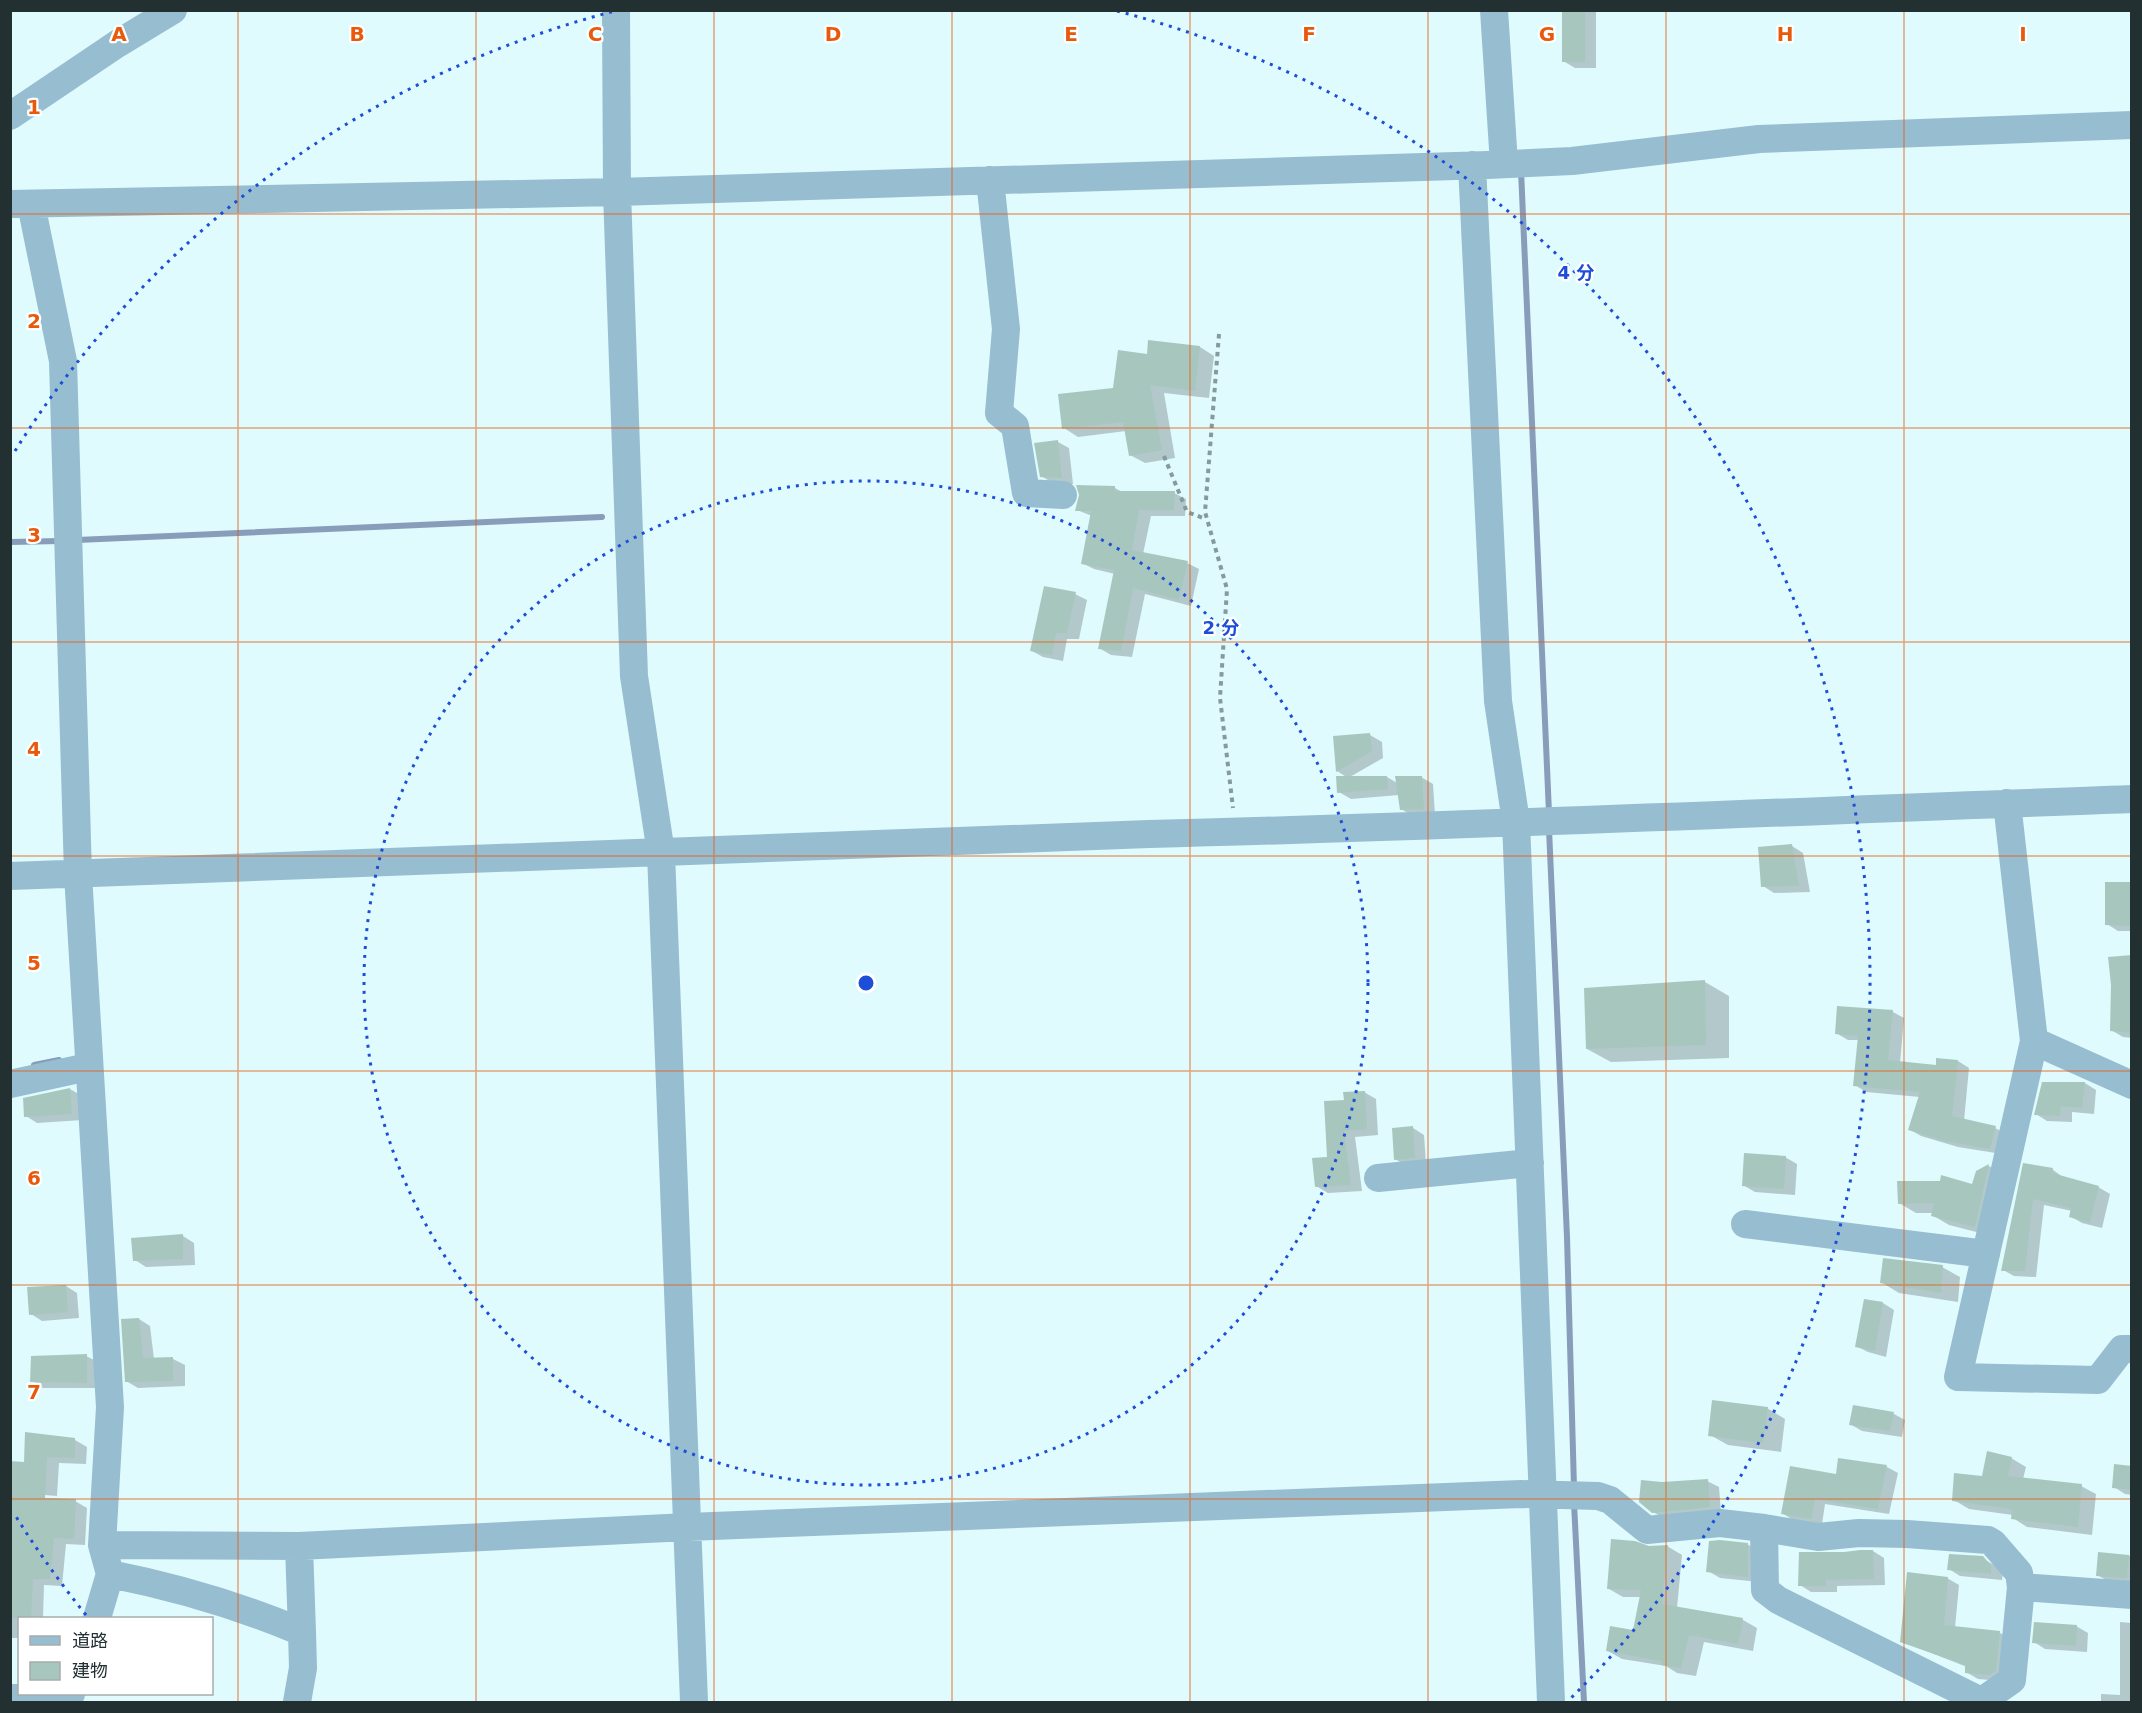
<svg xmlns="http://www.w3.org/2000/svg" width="2142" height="1713" viewBox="0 0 2142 1713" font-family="'DejaVu Sans','Noto Sans JP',sans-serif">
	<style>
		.shadow { fill: #0003 }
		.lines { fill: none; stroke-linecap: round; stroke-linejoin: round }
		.stream { stroke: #889db9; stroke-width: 6 }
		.building { fill: #a7c7be }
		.path { stroke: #849a9c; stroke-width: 4; stroke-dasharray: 4.5 4.5; stroke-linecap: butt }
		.minor { stroke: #97bdd0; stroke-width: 28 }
		.grid { fill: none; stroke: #e8590c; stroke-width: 1.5; stroke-opacity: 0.55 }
		.ring { fill: none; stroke: #1d4ed8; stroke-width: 3; stroke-dasharray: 3 6 }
		.grid-label { font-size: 20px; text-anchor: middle; font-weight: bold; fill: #e8590c; stroke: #fff; stroke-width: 4.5; stroke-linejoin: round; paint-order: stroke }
		.centre { fill: #1d4ed8; stroke: #fff; stroke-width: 3 }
		.ring-label { font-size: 18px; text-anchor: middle; font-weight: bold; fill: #1d4ed8; stroke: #fff; stroke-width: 4.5; stroke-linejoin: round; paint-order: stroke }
	</style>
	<rect width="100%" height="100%" fill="#dffbfe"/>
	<!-- shadow -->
	<path class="shadow" d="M1563,10h33v58h-21l-12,-7z
		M1149,342l51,5 14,9 -5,42 -45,-5 11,65 -30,5 -15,-8 -4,-24 -48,6 -14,-9 51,-39 33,-34z
		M1058,442l11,6 4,36 -20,-1 -12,-7z
		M1115,488l9,5h50l12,6 -1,17h-34l-8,38 44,9 12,6 -8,37 -46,-12 -13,63 -21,-2 -12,-7 16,-74 -21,-5 -12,-6 10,-47 -15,-6z
		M1075,594l12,6 -8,39h-12l-4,22 -20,-4 -11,-6z
		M1370,735l12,7 1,16 -35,20 -11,-7z
		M1387,777l10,6 24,-6 12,7 2,31 -22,1 -12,-7 -2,-14 -48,4 -12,-7z
		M1792,846l11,7 7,39 -36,1 -11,-7z
		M2132,884v47h-14l-11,-7z
		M2132,956v82l-9,-1 -12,-7z
		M1705,982l24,14v62l-118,4 -24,-13z
		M1893,1012l11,6 -4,45 37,3 21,-5 11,7 -5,53 31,7 12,6 -5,20 -44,-7 -37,-11 -12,-7 11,-32 -54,-5 -11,-7 4,-45h-11l-12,-7z
		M2085,1083l11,7 -2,24 -22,-2v10l-25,-1 -11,-7z
		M70,1089l12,7 1,24 -46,3 -11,-7 -1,-17z
		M1364,1092l12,7 2,36 -23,2 7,54 -34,2 -12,-7 13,-28 16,-57z
		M1413,1128l11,7 2,29 -19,2 -12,-7z
		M1785,1157l12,7 -2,31 -40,-3 -12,-7z
		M2025,1164l27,5 12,9 34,9 12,7 -8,34 -20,-5 -12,-7 2,-5 -28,-6 -8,72 -22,-1 -11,-6z
		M1989,1166l16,9 -13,61 -43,-11 -17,-10 1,-2h-17l-17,-10 42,-21 32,3 4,-13z
		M183,1236l11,7 1,22 -49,2 -11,-7z
		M1942,1267l18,10 -2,25 -59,-9 -18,-11z
		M66,1286l11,7 2,25 -37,3 -11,-7z
		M1883,1303l11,7 -8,47 -18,-5 -12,-6z
		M139,1319l11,7 4,33h19l12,6v21l-47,2 -12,-7z
		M86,1356l12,6v26h-55l-11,-7z
		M1767,1408l18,11 -4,33 -53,-7 -18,-10z
		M1894,1414l11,6 -3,17 -40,-6 -12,-7z
		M75,1440l12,7 -1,17 -27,-1 -2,33 -47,-4 16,-28z
		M2011,1458l15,9 -3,12 58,7 15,8 -4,41 -65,-8 -14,-9v-3l-44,-6 -15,-9z
		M1887,1467l11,6 -9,41 -64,-10 -3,20 -29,-4 -11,-7 55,-37z
		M2132,1468v27l-7,-1 -11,-7z
		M1707,1481l12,6 2,26 -56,6 -12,-7 9,-28z
		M75,1501l12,7 -2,37 -19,-1 -4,42 -18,-1 -1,33h-23v20h-10v-78z
		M1747,1544l12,7v31l-39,-4 -12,-7z
		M1667,1546l15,9 -5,53 66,12 14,8 -4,23 -49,-9 -8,34 -19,-3 -11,-7 -44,-7 -14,-8 27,-19 6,-35h-18l-14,-8 39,-41z
		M1873,1551l11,7 1,27 -48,1v6h-26l-11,-7z
		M2099,1554l33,2v29l-22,-3 -13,-7z
		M1982,1558l12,7 9,9 -1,6 -42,-4 -11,-7z
		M1947,1578l12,7 -4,43 45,5 11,6 -9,42 -24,-2 -12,-7 1,-5 -66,-26z
		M2120,1622l12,1v79h-31v-8l19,1z
		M2076,1626l12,7 -1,19 -42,-3 -11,-7z"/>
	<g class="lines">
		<!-- stream -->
		<path class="stream" d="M1521,170l28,643
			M77,540l525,-23
			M10,542l51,-1
			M1549,829l18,408 7,250
			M34,1065l25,-5
			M1574,1503l10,199"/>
	</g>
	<!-- building -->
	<path class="building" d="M1562,10h23v52h-23z
		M1148,340l52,6 -5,45 -45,-6 12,65 -33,6 -6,-34 -61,7 -4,-35 55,-6 5,-38 29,4z
		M1058,440l4,38 -22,-1 -6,-34z
		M1076,485l39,1v5h60l-1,19h-35l-7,40 56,11 -9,39 -46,-12 -12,63 -23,-2 16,-79 -33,-6 10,-53h-16l4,-16z
		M1044,586l32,6 -9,41h-11l-4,22 -22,-4z
		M1370,733l2,18 -36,21 -3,-36z
		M1336,776h51l1,13 -51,4z
		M1395,776h27l2,33 -24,1z
		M1792,844l7,42 -38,1 -3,-40z
		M2105,882h27v44l-27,-1z
		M2132,955v78l-22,-2 1,-46 -3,-28z
		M1705,980l1,65 -120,4 -2,-61z
		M1837,1006l56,4 -5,50 48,5v-7l22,2 -6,56 44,10 -6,23 -45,-8 -37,-11 12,-38 -67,-6 5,-50 -23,-2z
		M2042,1082h43l-3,26 -21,-2 -1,10 -26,-1z
		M70,1088l2,26 -48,3 -1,-19z
		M1365,1091l2,38 -23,2 7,54 -36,2 -3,-29 15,-1 -3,-56 20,-1 -1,-8z
		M1413,1126l2,32 -21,2 -2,-32z
		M1744,1153l42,3 -2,33 -42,-3z
		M2023,1163l30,5 -1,5 47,13 -9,37 -21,-6 2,-9 -38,-9 -8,72h-24z
		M1989,1164l-14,63 -44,-11 3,-13 -36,1 -1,-23h43l1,-6 31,9 4,-13z
		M183,1234v25l-50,2 -2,-23z
		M1883,1258l60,7 -2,28 -61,-10z
		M66,1285l2,27 -39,3 -2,-28z
		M1864,1299l19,3 -8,49 -20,-4z
		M139,1318l4,40 30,-1v24l-48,1 -4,-63z
		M87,1354v29l-57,-1 1,-26z
		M1712,1400l56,7 -5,36 -55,-7z
		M1853,1405l41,7 -4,19 -41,-6z
		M25,1432l50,6v20l-28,-1 -2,41 31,1 -2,40 -20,-1 -4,41h-17l-2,39h-21v-157l14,1z
		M1987,1451l25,6 -4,19 74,8 -4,43 -67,-8 1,-10 -60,-8 2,-28 28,3z
		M1838,1458l49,7 -9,44 -63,-10 -4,20 -30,-5 9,-48 46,8z
		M2114,1464l18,2v24l-20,-2z
		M1708,1479l2,28 -58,6 -13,-11 2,-22 21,2z
		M1611,1539l24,2 14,5 19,-1 -6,59 81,14 -5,26 -49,-9 -8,33 -20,-3v-4l-55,-10 4,-25 23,4 8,-40 -34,-1z
		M1720,1540l28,3v34l-42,-5 3,-31z
		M1860,1550h13l1,29 -48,1v6h-28l1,-34h45z
		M2098,1552l31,3 -2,23 -31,-2z
		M1949,1554l34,2 8,10v8l-44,-4z
		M1907,1572l41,5 -4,48 56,6 -4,40 -6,4 -25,-2v-8l-65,-23z
		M2034,1622l43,3 -1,21 -44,-3z"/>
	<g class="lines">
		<!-- path -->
		<path class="path" d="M1219,334l-14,178 22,77 -7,109 13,110
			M1164,456l23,56 19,7"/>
		<!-- minor -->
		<path class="minor" d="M616,10l1,182 17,484 27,177 33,849
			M1494,10l10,154
			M10,116l107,-72 56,-34
			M1472,165l26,536 18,121 35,880
			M990,180l16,149 -7,84 16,13 11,67 37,2
			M10,204l607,-12 871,-27 84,-4 187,-22 373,-14
			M31,204l32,157 15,513 32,533 -8,138 8,29 -13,44
			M2007,803l27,238 -76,336 140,3 24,-31h10
			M10,876l1139,-42c328,-8 655,-23 983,-35
			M2034,1041l98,44
			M10,1084l78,-17
			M1378,1178l152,-15
			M1745,1224l241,30
			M1764,1528l54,9 41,-4 48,1 81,6 5,3 26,30 2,14 -9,93 -30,21
			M102,1545l197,1 389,-19 833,-33 77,2 12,4 37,30 73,-7 44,5 1,62 13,10 205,102
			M299,1546l3,86
			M110,1574c66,13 130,32 192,58l1,36 -6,34
			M2021,1587l111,8
			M10,1698h58l3,-4"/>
	</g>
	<!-- grid -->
	<path class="grid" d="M238,10v1692M476,10v1692M714,10v1692M952,10v1692M1190,10v1692M1428,10v1692M1666,10v1692M1904,10v1692M10,214h2122M10,428h2122M10,642h2122M10,856h2122M10,1071h2122M10,1285h2122M10,1499h2122"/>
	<!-- distance rings -->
	<g class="ring">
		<circle cx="866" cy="983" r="502"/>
		<path d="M86 1615A1004 1004 0 0 1 15 1515M15 451A1004 1004 0 0 1 615 11M1117 11A1004 1004 0 0 1 1570 1699"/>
	</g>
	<g class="grid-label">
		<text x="119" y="41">A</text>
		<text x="357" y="41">B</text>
		<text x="595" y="41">C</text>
		<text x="833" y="41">D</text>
		<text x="1071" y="41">E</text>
		<text x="1309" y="41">F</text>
		<text x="1547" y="41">G</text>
		<text x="1785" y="41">H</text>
		<text x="2023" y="41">I</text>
		<text x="34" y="114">1</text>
		<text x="34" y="328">2</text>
		<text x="34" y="542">3</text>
		<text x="34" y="756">4</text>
		<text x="34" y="970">5</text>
		<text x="34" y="1185">6</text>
		<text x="34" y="1399">7</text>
	</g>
	<circle cx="866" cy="983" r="9" class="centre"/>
	<g class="ring-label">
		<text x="1576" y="279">4 分</text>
		<text x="1221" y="634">2 分</text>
	</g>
	<!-- border -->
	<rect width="2142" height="1713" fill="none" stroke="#223031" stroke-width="24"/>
	<!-- legend -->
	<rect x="18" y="1617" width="195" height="78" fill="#ffffff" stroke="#a7acad" stroke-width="1.5"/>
	<rect x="30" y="1636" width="30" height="9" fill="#97bdd0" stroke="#a7acad" stroke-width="1.5"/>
	<text x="72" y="1647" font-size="18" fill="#223031">道路</text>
	<rect x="30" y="1662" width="30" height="18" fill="#a7c7be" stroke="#a7acad" stroke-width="1.5"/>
	<text x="72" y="1677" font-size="18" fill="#223031">建物</text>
</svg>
